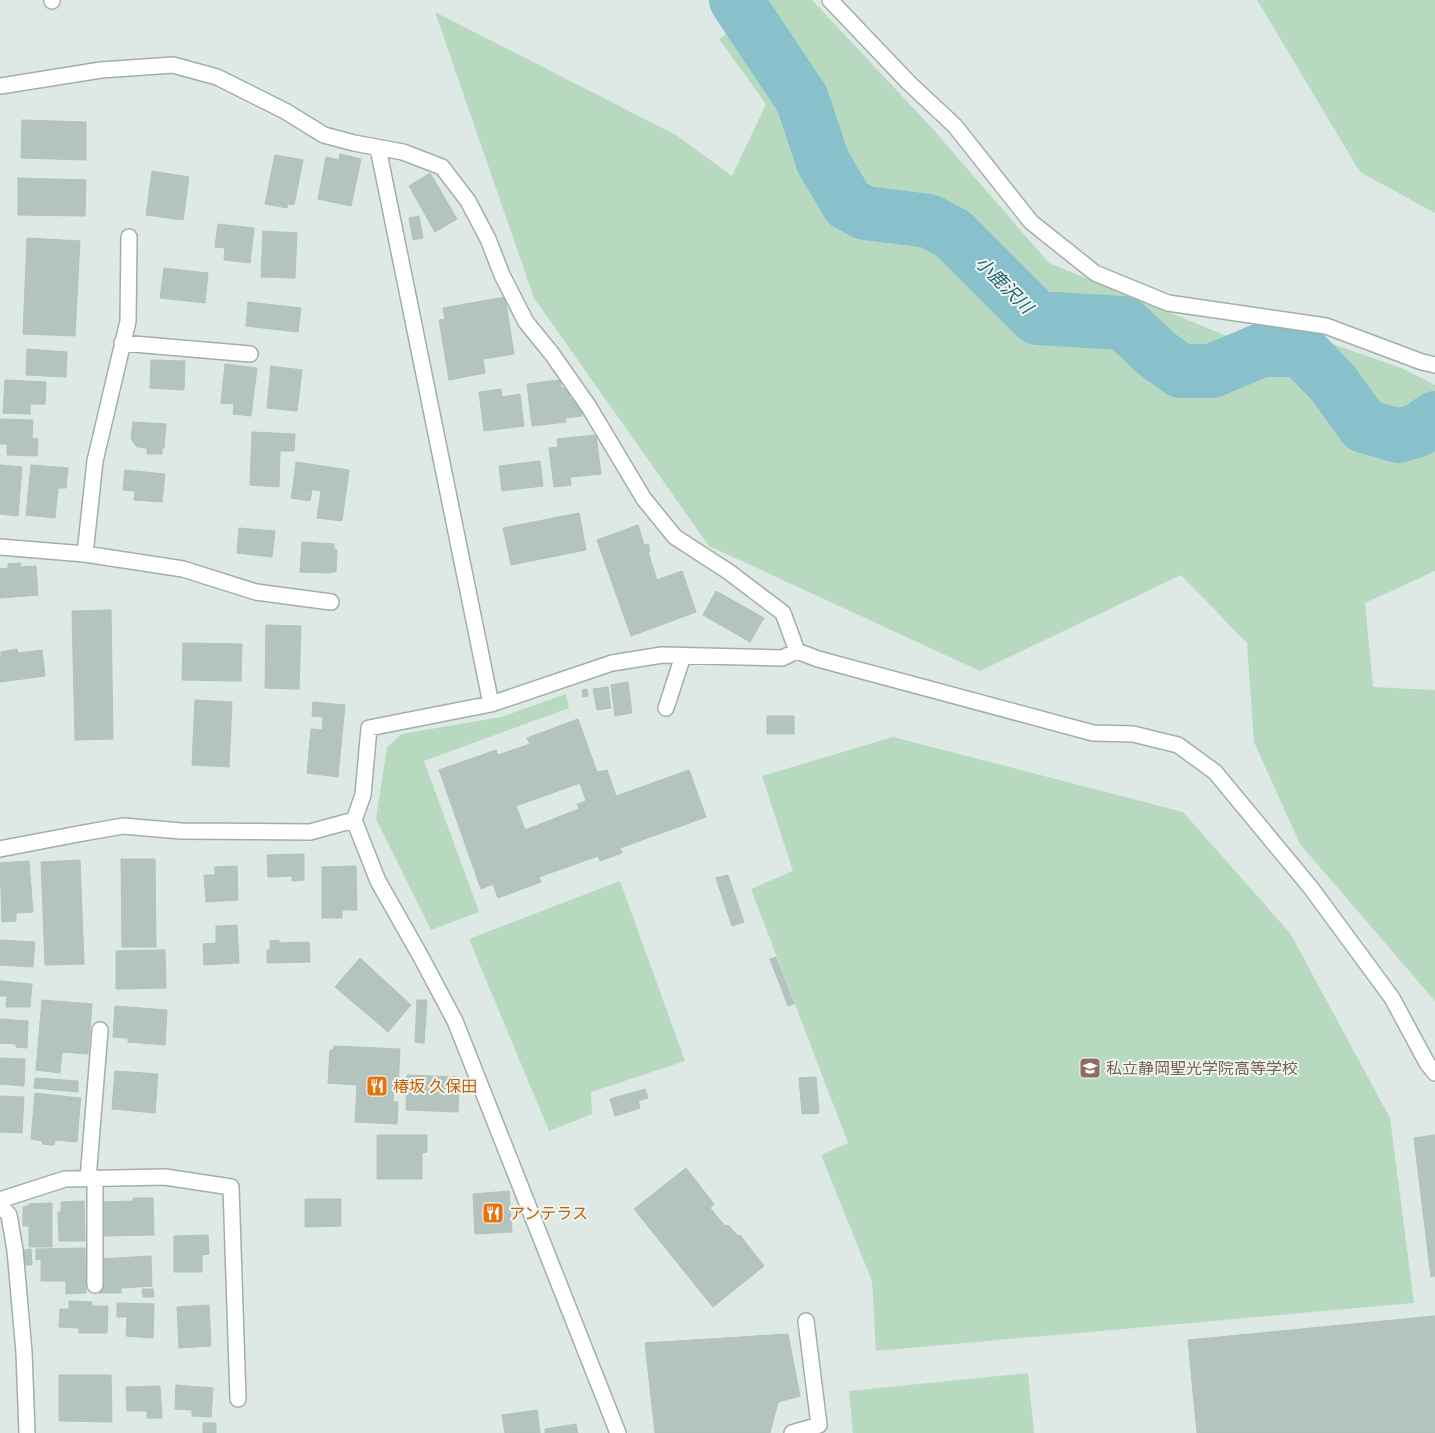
<svg xmlns="http://www.w3.org/2000/svg" width="1435" height="1433" viewBox="0 0 1435 1433" font-family="'PT Sans','Noto Sans JP',sans-serif">
	<style>
		.green { fill: #b7d9c0 }
		.lines { fill: none; stroke-linecap: round; stroke-linejoin: round }
		.river { stroke: #88c1cb; stroke-width: 54 }
		.building { fill: #b3c3bd; stroke: #b1c1bb; fill-rule: evenodd }
		.minor-casing { stroke: #a1afab; stroke-width: 18 }
		.minor { stroke: #fff; stroke-width: 15 }
		.labels { text-anchor: middle; stroke-width: 4; stroke-linejoin: round; paint-order: stroke }
		.education-label { font-size: 16px; fill: #785e54; stroke: #eef6f2; text-anchor: start }
		.food-label { font-size: 16px; fill: #c56008; stroke: #eef6f2; text-anchor: start }
		.water-label { font-size: 18px; font-style: italic; fill: #1f616e; stroke: #eef6f2 }
	</style>
	<rect width="100%" height="100%" fill="#dee8e4"/>
	<!-- green -->
	<path class="green" d="M770,0h42l120,128 117,135 185,76 99,5 68,24 34,17v186l-70,32 8,84 62,3v311l-135,-157 -46,-102 -7,-99 -66,-68 -201,96 -271,-125 -175,-248 -99,-286 241,123 56,41 34,-72 -47,-65z
		M1257,0h178v213l-75,-41z
		M566,694l3,14 -145,53 55,151 -48,18 -55,-111 11,-72 15,-13 99,-17z
		M893,737l290,75 107,121 100,185 24,185 -538,48 -4,-70 -51,-126 27,-12 -97,-254 42,-18 -31,-95z
		M620,881l65,180 -94,31 1,22 -43,17 -80,-192z
		M1028,1373l6,60h-181l-4,-42z"/>
	<g class="lines">
		<!-- river -->
		<path class="river" d="M736,0l66,99 21,63 25,42 17,9 64,8 24,13 84,84 87,5 34,32 23,16h31l50,-21h39l32,33 31,43 35,10 19,-6 17,-12"/>
	</g>
	<!-- building -->
	<path class="building" d="M22,120l64,2v38l-65,-2z
		M340,154l21,5 -10,47 -33,-7 8,-42 13,3z
		M275,155l28,5 -9,45 -6,-1 -1,4 -22,-4z
		M152,171l37,6 -6,43 -37,-5z
		M430,173l27,46 -22,13 -26,-46z
		M18,178l68,2 -1,36 -67,-1z
		M419,216l4,22 -10,2 -4,-22z
		M218,224l36,4 -4,35 -26,-3 1,-12 -10,-1z
		M263,231l34,2 -2,45 -34,-1z
		M27,238l53,3 -5,95 -52,-2z
		M164,268l44,5 -3,30 -45,-5z
		M505,297l9,57 -31,5 2,14 -36,7 -10,-60 6,-1 -2,-11z
		M248,302l53,6 -3,24 -52,-6z
		M27,349l40,3 -1,25 -40,-2z
		M151,360l34,1 -1,29 -34,-2z
		M225,364l32,4 -6,48 -18,-2 1,-10 -13,-1z
		M271,366l31,4 -5,41 -30,-3z
		M5,380l41,2 -1,22h-15v10l-27,-1z
		M560,380l1,8h7l2,11 10,-1 2,18 -17,2 1,4 -34,4 -5,-42z
		M501,389l1,8 18,-3 4,32 -40,5 -5,-39z
		M0,419l33,1 -1,18 6,1 -1,17 -30,-1v-11h-7z
		M133,422l33,2 -2,24h-2v6h-15v-6l-10,-1 -6,-8z
		M252,432l43,2 -1,17h-14l-1,36 -29,-2z
		M596,435l5,39 -31,3 1,8 -17,2 -5,-39 9,-1 -1,-8z
		M540,461l3,25 -41,5 -3,-25z
		M296,462l53,8 -7,51 -25,-3 4,-27 -28,-5z
		M0,465l22,2 -4,49 -18,-2z
		M31,465l37,3 -2,20h-8l-3,30 -29,-3z
		M125,470l40,4 -3,28 -28,-2 1,-9 -12,-1z
		M293,486l19,4 -2,11 -19,-3z
		M579,513l7,37 -75,15 -8,-37z
		M638,525l6,20 4,-1 2,7 -2,1 9,28 25,-9 14,41 -65,24 -34,-96z
		M239,528l36,3 -3,26 -35,-4z
		M302,542l32,2v5l3,1 -1,22h-5v1l-31,-1z
		M20,563l1,4 15,-1 2,29 -38,3v-29l8,-1v-4z
		M716,591l48,27 -14,24 -47,-27z
		M111,610l2,129 -38,1 -3,-129z
		M266,625l35,1 -2,63 -34,-1z
		M183,643l59,1 -1,37 -59,-1z
		M17,649l1,4 24,-3 3,26 -45,6 1,-30z
		M628,682l4,31 -17,3 -4,-31z
		M608,687l3,21 -14,2 -4,-21z
		M587,689l1,7 -5,1 -1,-7z
		M195,700l37,2 -3,65 -37,-2z
		M313,702l32,3 -7,72 -31,-4 4,-44 11,1 1,-13 -11,-1z
		M767,716h27v18h-27z
		M578,719l19,53 10,-2 9,26 73,-26 17,47 -86,31 2,5 -22,8 -2,-5 -59,21 2,5 -43,16 -5,-14 -12,5 -42,-119 57,-20 2,5 32,-11 -3,-6zM580,783l6,18 -9,3 2,5 -54,21 -9,-24z
		M304,854v26l-12,1v-5l-24,1 -1,-22z
		M121,859h34l1,88h-34z
		M80,860l4,104 -39,1 -4,-103z
		M29,861l4,51 -17,1v8l-14,1 -2,-59z
		M237,866l1,34 -32,2 -2,-27h11v-8z
		M356,866l1,44h-15v8h-20v-51z
		M728,875l16,47 -12,4 -16,-48z
		M237,925l2,38 -35,2 -1,-21 13,-1v-17z
		M0,940l35,2 -2,25 -33,-2z
		M279,940v3l30,-1 1,20 -43,1v-13h3v-9z
		M165,950l1,38 -50,1v-38z
		M776,957l18,47 -6,2 -18,-47z
		M360,958l51,47 -23,27 -53,-45z
		M0,981l32,3 -2,23h-24l1,-11h-7z
		M42,1000l50,4 -4,50 -26,-2 -2,21 -24,-3z
		M417,1000h10l-3,43 -9,-1z
		M115,1006l52,4 -2,35 -37,-3v-4l-15,-1z
		M0,1019l28,2 -1,27 -11,-1v-3l-16,-1z
		M334,1046l66,3 -2,39h-4l-1,14h5l-1,22 -42,-2 2,-37 -29,-2 2,-33h3z
		M0,1058l25,1 -1,27 -24,-2z
		M115,1071l43,3 -3,39 -43,-4z
		M407,1075l50,2 -1,13h3l-1,22 -52,-2z
		M816,1077l3,36 -17,1 -3,-36z
		M35,1078l43,3v11l-44,-4z
		M645,1089l3,9 -10,3 2,7 -25,8 -5,-17z
		M35,1093l35,4v8l10,1 -3,36 -22,-2 -1,5 -12,-1 1,-3 -12,-2z
		M0,1096l24,1 -2,36 -22,-1z
		M70,1097l11,1 -1,8 -10,-1z
		M377,1135h50v17l-5,1v26h-45z
		M1435,1135v141l-4,1 -17,-139z
		M686,1168l28,36 -4,4 15,18 3,-1 10,11 2,-1 24,31 -51,41 -79,-98z
		M509,1191l3,41 -37,2 -2,-40z
		M133,1198h20l1,37 -52,1v-34l31,-1z
		M305,1199h36v27l-36,1z
		M84,1201l1,40h-26l-1,-29h3v-10z
		M52,1203v44h-23v-21h-6v-19l5,-1 1,-2z
		M208,1235l1,19 -7,1v17h-28v-36z
		M85,1248l1,45 -20,1v-13h-25v-22l-5,1v-11z
		M31,1249l1,16h-7l-1,-15z
		M151,1256l1,30 -31,2v5h-22l-1,-34z
		M142,1289h11l1,8h-11z
		M69,1301l23,1v4h16l-1,27h-28v-5l-20,-1 1,-18h9z
		M117,1303l37,1 -1,34 -27,-2 1,-19h-10z
		M209,1305l2,41 -32,2 -2,-41z
		M1435,1316v117h-238l-9,-93z
		M788,1334l12,62 -22,6 -8,31h-115l-10,-90z
		M59,1375h52l1,47 -53,-1z
		M176,1385l37,3 -2,29 -19,-1v-6l-17,-1z
		M160,1386l2,32h-15v-7h-20l-1,-24z
		M537,1410l3,23h-35l-3,-18z
		M203,1423h13v10h-13z
		M576,1424l2,9h-33v-4z"/>
	<g class="lines">
		<!-- minor casing -->
		<g class="minor-casing">
			<path id="minor" d="M830,0l79,83 46,43 76,96 64,51 73,30 158,23 96,36 13,3
				M52,1v-1
				M0,86l101,-16 72,-5 44,12 68,34 39,24 30,8 49,9 39,15 26,34 20,38 14,36 24,47 26,32 37,53 55,92 31,38 54,35 54,41 14,38
				M378,148l113,556
				M122,343l128,11
				M0,547l85,7 98,15 73,23 75,10
				M85,554l10,-93 33,-140 1,-84
				M666,708l17,-52
				M354,820l24,61 43,76 34,64 163,412
				M0,849l78,-15 45,-8 58,5 129,1 44,-12 9,-25 6,-67 122,-24 121,-41 50,-8 120,3 15,-7 21,8 275,74 40,1 45,11 37,27 96,116 81,110 35,65 8,10
				M88,1179l12,-149
				M0,1200l65,-21 100,-2 66,10 7,212
				M0,1205l9,10 6,35 9,102 3,81
				M95,1285v-107
				M792,1433l27,-8 -13,-104"/>
		</g>
		<!-- minor -->
		<use href="#minor" class="minor"/>
	</g>
	<!-- icons -->
	<defs>
		<g id="school-square" transform="scale(1.125)"><rect x="-9" y="-9" width="18" height="18" rx="4" fill="#8d6e63" stroke="#eef6f2"/><path d="M0-5L7-2L0 1L-7-2ZM-4 1L0 2.5L4 1V4Q0 6-4 4Z" fill="#fff"/></g>
		<g id="restaurant-square" transform="scale(1.125)"><rect x="-9" y="-9" width="18" height="18" rx="4" fill="#e8710a" stroke="#eef6f2"/><path d="M-5-6h1v4h1v-4h1v4h1v-4h1v5L-1.5 .5V6h-2V.5L-5-1ZM5-6V6H3V1.5H1.5Q1.5-4 5-6Z" fill="#fff"/></g>
	</defs>
	<g fill-rule="evenodd">
		<use href="#school-square" x="1090" y="1068"/>
		<use href="#restaurant-square" x="377" y="1086"/>
		<use href="#restaurant-square" x="493" y="1213"/>
	</g>
	<g class="labels">
		<!-- education labels -->
		<g class="education-label">
			<text x="1106" y="1074">私立静岡聖光学院高等学校</text>
		</g>
		<!-- food labels -->
		<g class="food-label">
			<text x="393" y="1092">椿坂 久保田</text>
			<text x="509" y="1219">アンテラス</text>
		</g>
		<!-- water labels -->
		<g class="water-label">
			<text transform="translate(1004 285) rotate(45)" y="6">小鹿沢川</text>
		</g>
	</g>
</svg>
